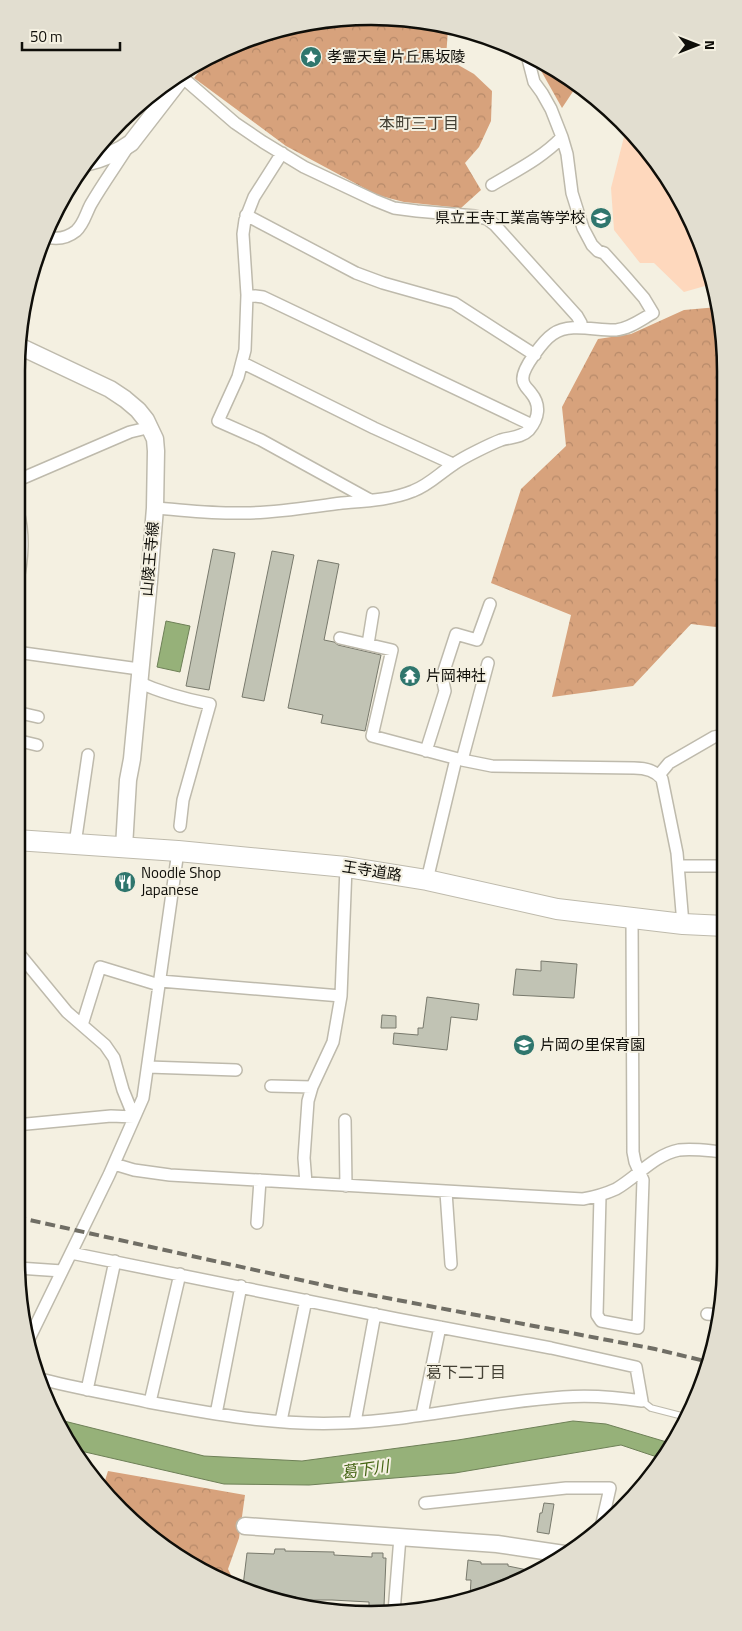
<svg xmlns="http://www.w3.org/2000/svg" width="742" height="1631" viewBox="0 0 742 1631" font-family="'Titillium Web','Noto Sans JP',sans-serif">
	<style>
		.forest { fill: url(#forest-crowns) }
		.pitch { fill: #fed8bd }
		.water { fill: #96b179; stroke: #6e8057 }
		.building { fill: #c1c3b4; stroke: #78796c }
		.lines { fill: none; stroke-linecap: round; stroke-linejoin: round }
		.lane-casing { stroke: #bebaac; stroke-width: 8 }
		.street-casing { stroke: #bebaac; stroke-width: 14 }
		.secondary-casing { stroke: #bebaac; stroke-width: 19 }
		.highway-casing { stroke: #bebaac; stroke-width: 22 }
		.lane { stroke: #fff; stroke-width: 5.5 }
		.street { stroke: #fff; stroke-width: 11 }
		.secondary { stroke: #fff; stroke-width: 16 }
		.highway { stroke: #fff; stroke-width: 20 }
		.rail { stroke: #706e65; stroke-width: 4; stroke-dasharray: 10 5; stroke-linecap: butt }
		.labels { text-anchor: middle; stroke-width: 4; stroke-linejoin: round; paint-order: stroke }
		.poi-label { font-size: 15px; fill: #0f0e09; stroke: #f4f0e1; text-anchor: start }
		.street-label { font-size: 15px; fill: #0f0e09; stroke: #f4f0e1 }
		.neighbourhood-label { font-size: 16px; fill: #444135; stroke: #f4f0e1 }
		.water-label { font-size: 16px; font-style: italic; fill: #436312; stroke: #f4f0e1 }
		.rim { fill: none; stroke: #0f0e09; stroke-width: 2.5 }
	</style>
	<defs>
		<pattern id="forest-crowns" width="20" height="18" patternUnits="userSpaceOnUse" patternTransform="scale(1.25)"><rect width="20" height="18" fill="#d7a27c"/><path d="M2 6a3 3 0 1 1 6 0M12 15a3 3 0 1 1 6 0" fill="none" stroke="#b78a6a"/></pattern>
	</defs>
	<rect width="100%" height="100%" fill="#f4f0e1"/>
	<!-- forest -->
	<path class="forest" d="M371,16l69,7 36,11 -28,-5 -2,29 28,16 18,17 -1,30 -12,26 -14,16 16,27 -20,18 -57,-6 -27,-7 -91,-49 -92,-68 18,-22 23,-13 67,-20z
		M535,60l43,24 -16,24z
		M718,307l5,17 1,304 -33,-4 -58,62 -81,11 19,-82 -80,-32 30,-94 45,-43 -4,-39 36,-68 33,-5 53,-24z
		M108,1471l137,24 -6,43 -11,31 7,14 -41,-16 -90,-73 -2,-4z"/>
	<!-- pitch -->
	<path class="pitch" d="M626,129l26,26 47,80 13,49 -28,8 -30,-29h-14l-26,-33 -3,-42z"/>
	<!-- water -->
	<path class="water" d="M166,621l24,5 -10,46 -23,-5z
		M56,1419l148,37 98,5 156,-21 115,-19 33,3 64,19 -10,15 -39,-13 -166,28 -146,12 -85,-1 -152,-35 -8,-12z"/>
	<!-- building -->
	<path class="building" d="M213,549l22,4 -26,137 -23,-4z
		M272,551l22,4 -30,146 -22,-4z
		M318,560l21,4 -15,76 10,2 4,3 43,10 -16,76 -44,-8 2,-8 -35,-7z
		M541,961l36,3 -3,34 -61,-3 3,-26 25,2z
		M427,997l52,7 -2,16 -26,-3 -4,33 -54,-6 1,-11 24,2v-7h5z
		M382,1015l14,1v12h-15z
		M544,1503l10,1 -5,30 -12,-2 3,-19h2z
		M275,1549h10v2l49,1v3l38,2v-4h11v5h3l-2,48h-15v-4l-37,-2h-22l-1,3h-13v-6l-27,-1 -26,-10 4,-33 27,1z
		M468,1560l13,2v2h27v2l29,6 -67,25 1,-17h-5z"/>
	<g class="lines">
		<!-- lane casing -->
		<g class="lane-casing">
			<path id="lane" d="M642,1401l9,7 35,9"/>
		</g>
		<!-- street casing -->
		<g class="street-casing">
			<path id="street" d="M188,68l-6,9 53,46 28,19 41,25 70,33 20,8 23,3 58,5 12,3 8,6 82,91 4,7 1,5
				M282,153l-28,44 -9,23 -2,14 4,61 -2,55 -7,27 -20,44 43,19 109,60
				M492,185c25,-15 50,-27 70,-48
				M246,215l110,58 27,10 71,20 81,52
				M43,236c12,4 23,3 33,-5 8,-7 10,-18 15,-27 11,-19 24,-37 36,-56
				M247,295l16,2 269,128
				M243,363l131,65 79,36
				M16,481l114,-49 21,-5
				M155,508c29,2 60,6 90,5 32,0 65,-6 97,-10 24,-2 49,-3 71,-12 16,-6 27,-18 41,-27 7,-5 15,-9 23,-13 8,-4 16,-8 24,-11 10,-3 20,-2 28,-10 10,-12 12,-25 2,-37 -3,-4 -8,-8 -8,-13 -2,-11 21,-40 30,-46 17,-12 44,-3 63,-4 13,-1 26,-11 37,-17l-9,-15 -20,-23 -20,-22 -6,-2 -6,-6 -9,-17 -11,-35 -5,-39 -5,-17 -11,-28 -9,-16 -8,-11 -7,-27
				M16,589c7,-30 9,-56 0,-85
				M340,638l52,12 -20,86 90,24 30,6 142,2c10,0 21,2 28,11l15,74 6,71
				M368,644l5,-31
				M16,652l123,17
				M138,682c24,11 47,17 72,22l-27,96 -3,26
				M16,712l22,5
				M16,740l21,5
				M426,751l19,-60 -3,-14 14,-43 21,6 13,-36
				M462,760l26,-97
				M659,775l10,-12 45,-26 10,-2
				M75,844l13,-89
				M679,866h45
				M427,880l29,-121
				M160,981l181,15
				M82,1025l18,-58 59,18
				M148,1067l88,3
				M271,1086l41,1
				M345,1120l1,66
				M16,1125l95,-9 23,1 -11,-27 -9,-32 -9,-13 -38,-33 -51,-62
				M114,1164l20,6 36,5 413,24c11,-2 22,-5 33,-10 21,-12 38,-34 63,-39 15,-2 31,1 46,2
				M306,1183l-2,-25 4,-57 4,-14 21,-45 8,-46 5,-129
				M446,1192l5,72
				M600,1196l-3,119 4,6 37,7 5,-148 -8,-18 -2,-10 -1,-235
				M257,1223l3,-43
				M18,1268l44,3
				M707,1314l13,1
				M29,1339l80,-164 34,-77 35,-247
				M37,1378c37,10 74,16 111,24 65,12 130,24 196,21 73,-3 145,-21 219,-26 26,-2 53,0 79,4l-6,-34 -85,-19 -154,-29 -326,-66
				M87,1390l28,-129
				M150,1402l30,-128
				M216,1414l25,-128
				M422,1414l18,-87
				M281,1421l25,-121
				M355,1422l20,-108
				M425,1503l141,-15h44l-8,35
				M394,1612l6,-75"/>
		</g>
		<!-- secondary casing -->
		<g class="secondary-casing">
			<path id="secondary" d="M85,163c17,-4 31,-9 46,-20l51,-66
				M19,346l91,43 15,10 13,11 8,10 9,19 1,12 -1,57 -6,73 -17,178 -4,21 -4,67
				M245,1526l252,18 67,10"/>
		</g>
		<!-- highway casing -->
		<g class="highway-casing">
			<path id="highway" d="M16,840l162,11 168,16 81,13 130,29 126,15 42,2"/>
		</g>
		<!-- lane -->
		<use href="#lane" class="lane"/>
		<!-- street -->
		<use href="#street" class="street"/>
		<!-- secondary -->
		<use href="#secondary" class="secondary"/>
		<!-- highway -->
		<use href="#highway" class="highway"/>
		<!-- rail -->
		<path class="rail" d="M16,1217l334,74 305,58 54,13"/>
	</g>
	<!-- icons -->
	<defs>
		<g id="sight-disc" transform="scale(1.125)"><circle r="9.5" fill="#2f766d" stroke="#f4f0e1"/><path d="M0-6L1.8-2.2L6-1.7L2.9 1.2L3.7 5.4L0 3.3L-3.7 5.4L-2.9 1.2L-6-1.7L-1.8-2.2Z" fill="#fff"/></g>
		<g id="school-disc" transform="scale(1.125)"><circle r="9.5" fill="#2f766d" stroke="#f4f0e1"/><path d="M0-5L7-2L0 1L-7-2ZM-4 1L0 2.5L4 1V4Q0 6-4 4Z" fill="#fff"/></g>
		<g id="temple-disc" transform="scale(1.125)"><circle r="9.5" fill="#2f766d" stroke="#f4f0e1"/><path d="M0-6L5-2H3V0L6.5 2.5H4V6H1.5V3h-3V6H-4V2.5H-6.5L-3 0V-2H-5Z" fill="#fff"/></g>
		<g id="restaurant-disc" transform="scale(1.125)"><circle r="9.5" fill="#2f766d" stroke="#f4f0e1"/><path d="M-5-6h1v4h1v-4h1v4h1v-4h1v5L-1.5 .5V6h-2V.5L-5-1ZM5-6V6H3V1.5H1.5Q1.5-4 5-6Z" fill="#fff"/></g>
	</defs>
	<g fill-rule="evenodd">
		<use href="#sight-disc" x="311" y="57"/>
		<use href="#school-disc" x="601" y="218"/>
		<use href="#temple-disc" x="410" y="676"/>
		<use href="#restaurant-disc" x="125" y="882"/>
		<use href="#school-disc" x="524" y="1045"/>
	</g>
	<g class="labels">
		<!-- poi labels -->
		<g class="poi-label">
			<text x="327" y="62">孝霊天皇 片丘馬坂陵</text>
			<text x="585" y="223" text-anchor="end">県立王寺工業高等学校</text>
			<text x="426" y="681">片岡神社</text>
			<text x="141" y="878">Noodle Shop<tspan x="141" dy="17">Japanese</tspan></text>
			<text x="540" y="1050">片岡の里保育園</text>
		</g>
		<!-- street labels -->
		<g class="street-label">
			<text transform="translate(150 559) rotate(-85)" y="5">山陵王寺線</text>
			<text transform="translate(372 871) rotate(9)" y="5">王寺道路</text>
		</g>
		<!-- neighbourhood labels -->
		<g class="neighbourhood-label">
			<text x="419" y="129">本町三丁目</text>
			<text x="466" y="1378">葛下二丁目</text>
		</g>
		<!-- water labels -->
		<g class="water-label">
			<text transform="translate(365 1469) rotate(-8)" y="6">葛下川</text>
		</g>
	</g>
	<!-- crop -->
	<path d="M0 0H742V1631H0ZM371 25H371A346 346 0 0 1 717 371V1260A346 346 0 0 1 371 1606H371A346 346 0 0 1 25 1260V371A346 346 0 0 1 371 25Z" fill="#e2ded0" fill-rule="evenodd"/>
	<path class="rim" d="M371 25H371A346 346 0 0 1 717 371V1260A346 346 0 0 1 371 1606H371A346 346 0 0 1 25 1260V371A346 346 0 0 1 371 25Z"/>
	<!-- north arrow -->
	<g transform="translate(697 45) rotate(90)" stroke="#f4f0e1" stroke-width="4" paint-order="stroke">
	<path d="M0-4L9 19L0 12L-9 19Z" fill="#0f0e09"/>
	<text y="-8" font-size="14" font-weight="bold" text-anchor="middle" fill="#0f0e09">N</text>
	</g>
	<!-- scale -->
	<path d="M22 42v8h98v-8" fill="none" stroke="#0f0e09" stroke-width="2.5"/>
	<text x="30" y="42" font-size="15" fill="#0f0e09" stroke="#f4f0e1" stroke-width="4" paint-order="stroke">50 m</text>
</svg>
